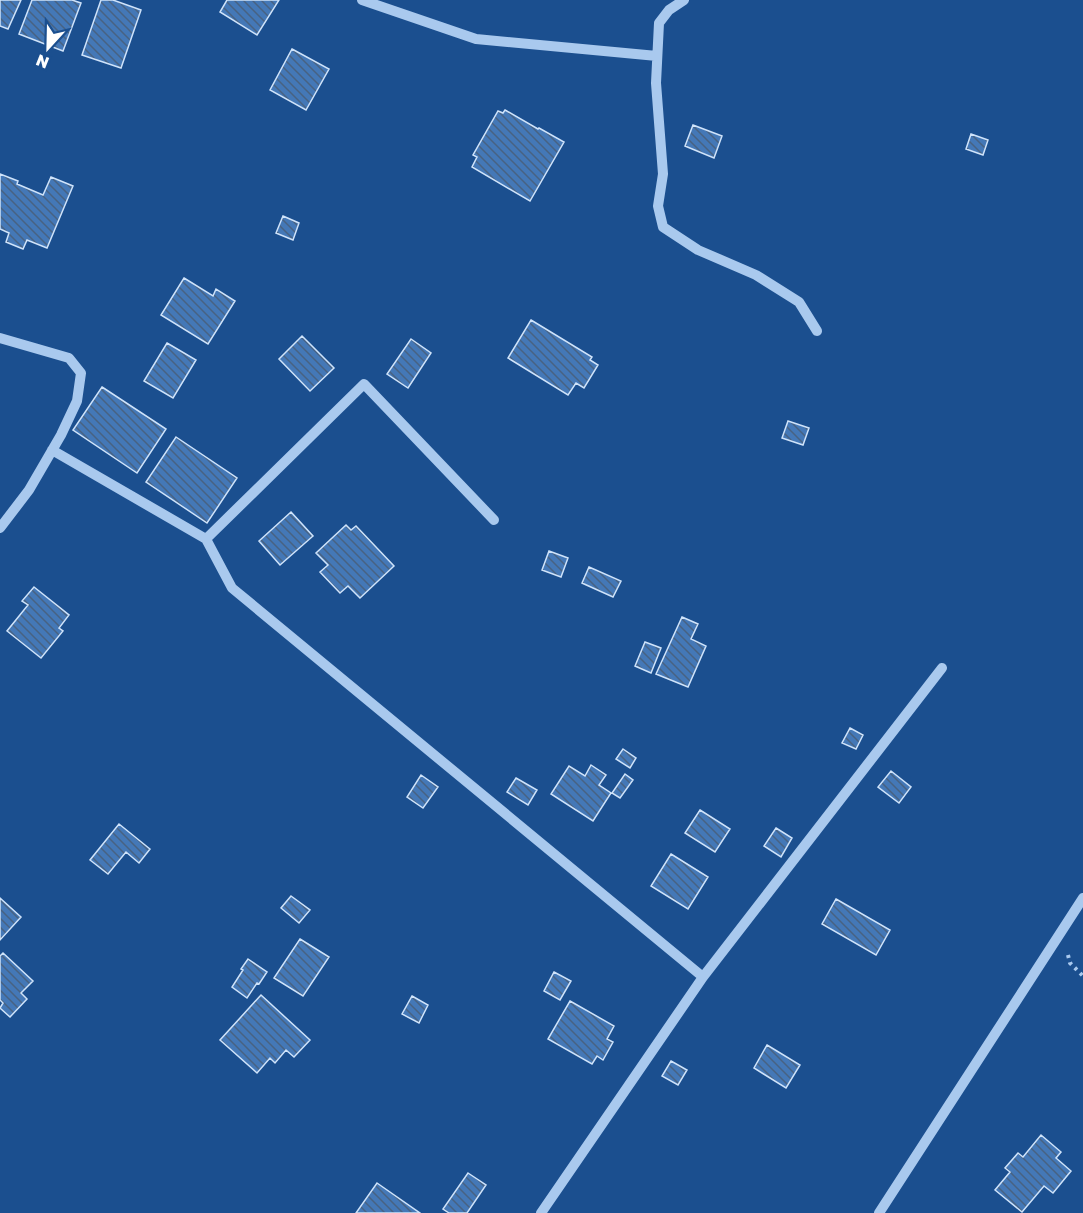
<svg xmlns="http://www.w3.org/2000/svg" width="1083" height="1213" viewBox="0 0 1083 1213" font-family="'Golos Text',sans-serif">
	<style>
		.building { fill: url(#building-back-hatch); stroke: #cfe3fa; stroke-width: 1.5 }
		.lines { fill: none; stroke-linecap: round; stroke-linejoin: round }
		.path { stroke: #a9c9ee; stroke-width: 4; stroke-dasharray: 3 4.5; stroke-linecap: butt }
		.minor { stroke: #a9c9ee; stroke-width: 10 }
	</style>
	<defs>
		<pattern id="building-back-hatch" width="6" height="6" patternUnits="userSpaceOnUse" patternTransform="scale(1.5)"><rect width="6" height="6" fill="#4478b7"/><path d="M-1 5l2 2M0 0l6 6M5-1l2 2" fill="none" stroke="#486282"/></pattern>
	</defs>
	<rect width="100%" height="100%" fill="#1b4f8f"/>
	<!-- building -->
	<path class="building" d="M0,0h21l-13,29 -8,-3z
		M32,0h40l9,3 -18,48 -44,-17z
		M101,0h12l28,10 -20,58 -39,-13z
		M227,0h52l-22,35 -37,-23z
		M292,49l37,20 -23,41 -36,-20z
		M505,110l33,19 1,-1 25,14 -34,59 -58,-34 5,-10 -4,-2 25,-44 5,2z
		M693,125l29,11 -8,22 -29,-12z
		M971,134l17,6 -5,15 -17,-6z
		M0,174l18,7 -1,3 26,11 8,-18 22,9 -26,62 -20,-8 -4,9 -17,-7 3,-9 -9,-4z
		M283,216l16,7 -6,17 -17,-7z
		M184,278l29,18 3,-7 19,12 -27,43 -47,-29z
		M531,320l61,37 -2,3 8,5 -14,23 -8,-5 -8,12 -60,-37z
		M302,336l32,32 -24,23 -31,-32z
		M411,339l20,14 -23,35 -21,-14z
		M167,343l29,17 -23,38 -29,-17z
		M102,387l64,42 -29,44 -64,-43z
		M788,421l21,7 -6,17 -21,-7z
		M176,437l61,41 -30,45 -61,-41z
		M291,512l22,24 -33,29 -21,-24z
		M346,525l5,5 5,-4 38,40 -34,32 -12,-12 -8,7 -20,-21 8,-7 -12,-12z
		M549,551l19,7 -7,19 -19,-7z
		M589,567l32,14 -8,16 -31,-14z
		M34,587l35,28 -10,13 4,3 -22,27 -34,-27 21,-26 -6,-4z
		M682,617l16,7 -7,15 15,7 -18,41 -32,-13z
		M645,642l16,6 -10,25 -16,-7z
		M850,728l13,7 -7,14 -14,-6z
		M623,749l13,9 -6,10 -14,-9z
		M591,765l15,10 -7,10 12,8 -18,28 -42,-27 18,-28 16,10z
		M891,771l20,16 -12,16 -21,-16z
		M625,774l8,6 -13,18 -8,-5z
		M421,775l17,12 -15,21 -16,-11z
		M516,778l21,12 -9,15 -21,-13z
		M700,810l30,19 -15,23 -30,-19z
		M119,824l31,25 -11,14 -13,-11 -18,22 -18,-14z
		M776,828l16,10 -11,19 -17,-11z
		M671,854l37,23 -20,32 -37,-23z
		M291,896l19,14 -11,13 -18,-15z
		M0,898l21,19 -21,23z
		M836,899l54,31 -14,25 -54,-31z
		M300,939l29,18 -26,39 -29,-18z
		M3,953l30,28 -12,12 6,6 -17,18 -10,-9 3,-5 -3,-3v-44z
		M248,959l19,13 -8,12 -2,-1 -10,15 -15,-11 11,-17 -2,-1z
		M554,972l17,9 -11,19 -16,-9z
		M261,995l49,45 -16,17 -8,-7 -11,13 -5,-5 -13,15 -37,-33z
		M412,996l16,9 -9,18 -17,-9z
		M570,1001l44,25 -7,13 6,3 -10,18 -6,-4 -5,8 -44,-25z
		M767,1045l33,20 -14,23 -32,-20z
		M671,1061l16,9 -9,15 -16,-9z
		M1041,1135l20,17 -5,6 15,13 -18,22 -9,-7 -22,26 -27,-22 15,-18 -5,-4 13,-15 5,4z
		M468,1173l18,12 -19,28h-18l-6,-4z
		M377,1183l43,30h-64z"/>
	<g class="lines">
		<!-- path -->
		<path class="path" d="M1068,955l2,8 13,13"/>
		<!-- minor -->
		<path class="minor" d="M362,0l114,39 181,17
			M684,0l-15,10 -10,13 -3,60 7,91 -5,32 5,21 35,23 58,25 43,27 18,29
			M0,338l69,20 12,15 -4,28 -16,34 -32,55 -29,38
			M52,450l154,89 26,49 471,389
			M206,539l158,-155 130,136
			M541,1213l162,-236 239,-309
			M879,1213l204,-315"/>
	</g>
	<!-- north arrow -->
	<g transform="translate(48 48) rotate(202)" stroke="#1b4f8f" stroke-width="4.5" paint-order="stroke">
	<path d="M0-4.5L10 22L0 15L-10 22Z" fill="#ffffff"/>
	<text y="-9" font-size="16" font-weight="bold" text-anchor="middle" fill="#ffffff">N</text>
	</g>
</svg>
